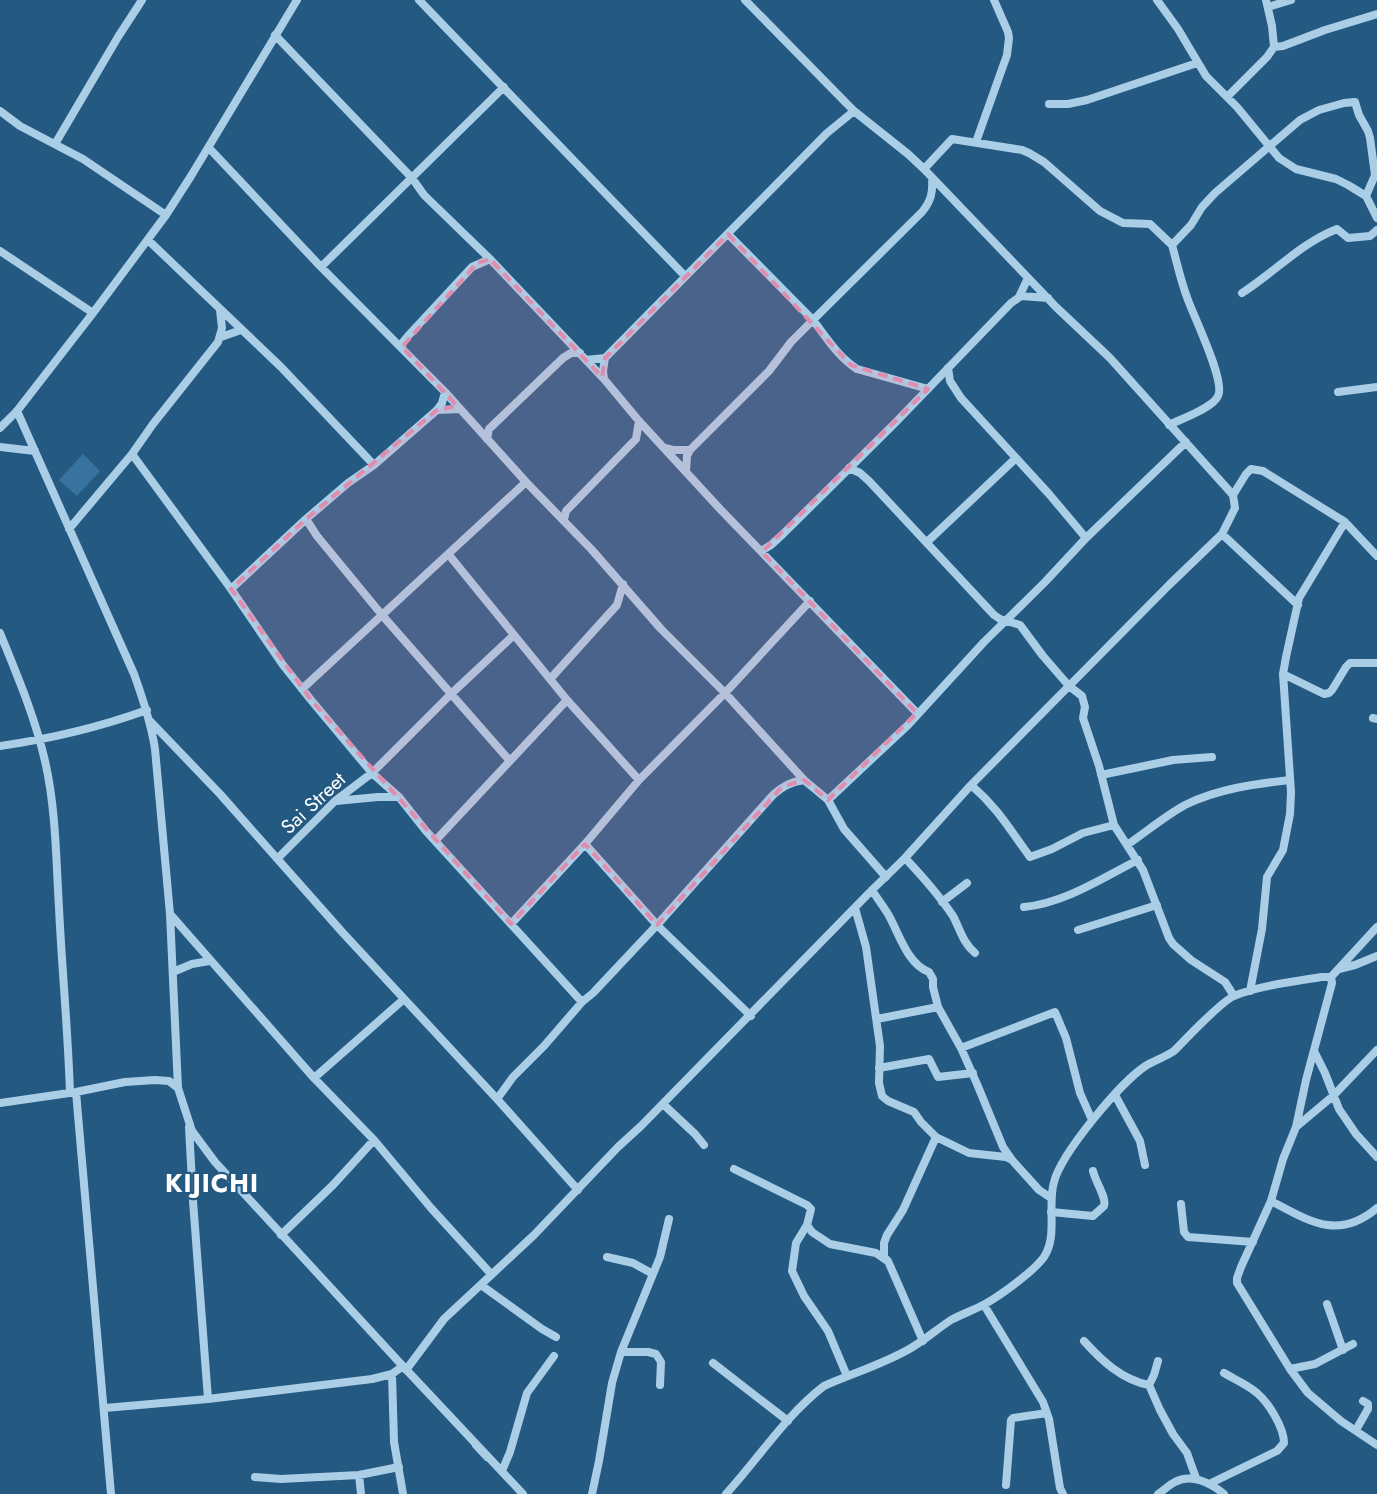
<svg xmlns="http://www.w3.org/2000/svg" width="1377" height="1494" viewBox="0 0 1377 1494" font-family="Jost,sans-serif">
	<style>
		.green { fill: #38739f }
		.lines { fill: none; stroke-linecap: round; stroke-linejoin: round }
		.stream { stroke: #9fcae8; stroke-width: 2.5 }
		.minor { stroke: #abcee7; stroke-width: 8 }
		.marked { fill: #e08cad; fill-opacity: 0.2; stroke: #e08cad; stroke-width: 4; stroke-dasharray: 10 6; stroke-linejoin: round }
		.labels { text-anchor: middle; stroke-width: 4.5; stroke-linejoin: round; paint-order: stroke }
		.street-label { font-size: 20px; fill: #fff; stroke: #245981 }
		.district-label { font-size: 25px; font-weight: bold; letter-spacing: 1px; fill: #fff; stroke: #245981 }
	</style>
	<rect width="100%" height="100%" fill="#245981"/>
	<!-- green -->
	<path class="green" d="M83,454l17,17 -23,25 -18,-16z"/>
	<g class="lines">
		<!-- stream -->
		<path class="stream" d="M473,1446l13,14"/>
		<!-- minor -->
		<path class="minor" d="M419,0l266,276
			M1157,0l21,29 28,47 31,31 42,51 17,11 40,10 12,6 18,11 11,22
			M1266,0l6,26 2,21
			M1268,7l23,-7
			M275,35l137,143 12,17 66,64 114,120
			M1227,97l40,-40 7,-10 9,-1 42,-16 52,-16
			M1049,104h19l19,-4 110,-37
			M0,111l20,15 63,33 83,56
			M854,111l-27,22 -222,225 -2,13 1,8 35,42 81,88 197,204
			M976,142l31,-87 2,-17 -1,-6 -14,-32
			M55,144l63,-107 24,-37
			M209,148l112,119 124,125 81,90 66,68 69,79 64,64 79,87 24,20 16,29 42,48
			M924,169l28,-30 70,11 7,3 15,9 56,49 23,12 27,1 22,21c5,18 9,37 16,55 6,17 38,82 30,96 -5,12 -37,23 -49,29
			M728,234l85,86 109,-108c9,-11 11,-19 10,-34
			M148,240l133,127 93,98
			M1172,245l19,-20 11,-18 13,-14 85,-73 19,-10 25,-7 11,-1 4,13 9,16 2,7 5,37 -9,21
			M0,251l93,62
			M321,267l183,-180
			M1242,293c33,-21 59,-50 95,-64l11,9 22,-2 7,-6
			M1019,297l9,-19
			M221,337l20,-7
			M402,347l1,-5 5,-6 64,-69 18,-8
			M586,360l19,-2
			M948,368l2,13 11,17 88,96 37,44
			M1338,392l39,-5
			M437,410l23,-1
			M17,411l117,263c9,25 17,49 21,75l15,165 8,174
			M0,428l17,-17 76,-98 73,-98 25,-39 106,-176
			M487,439l2,-10 74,-71 8,-5h9
			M0,447l35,4
			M665,448l8,2h17
			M132,454l99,135 52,76 28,35 61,73 27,24 27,34 156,171
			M849,468l11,5 9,8 125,134 6,4 20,6 23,31 26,30 13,10 3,11 -2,11 16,48 15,59 29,45 26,68 4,6 18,16 34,22 9,14
			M686,471l1,-15 3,-6 79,-79 22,-29 22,-22c13,17 25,37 44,49l71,20
			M1233,495l13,-21 5,-5 12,2 82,51 32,34
			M306,519l11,17 65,79 128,146
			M564,520l2,-9 70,-72 3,-18
			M69,529l63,-75 21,-30 65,-82 4,-14 -2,-18
			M1222,534l76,71
			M927,542l88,-83
			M761,551l10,-6 12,-11 112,-111 116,-120 10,-7 27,2
			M449,555l118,145 72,80
			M231,589l75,-70 42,-36 26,-18 63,-55 5,-7 3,-11
			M0,633c17,42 35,84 45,128 11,48 11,98 14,147 3,62 9,123 11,185
			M1283,674l41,20 5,-1 3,-3 14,-23 4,-4h27
			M551,678l66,-73 6,-21
			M302,689l224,-207
			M1373,718l4,1
			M150,721l70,73 123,139 154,166 81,91
			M0,746c49,-7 100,-19 147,-36
			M1101,775l72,-15 39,-3
			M971,785c27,23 39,45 59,72l22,-8 31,-16 31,-8
			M828,800l80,-75 76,-83 61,-60 41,-44 100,-96
			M336,801l42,-4h21
			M435,841l132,-141
			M585,844l72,81 94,91
			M1127,845c19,-13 38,-29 58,-40 32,-16 69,-21 105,-25
			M278,858l57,-57 37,-28 79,-79 63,-59
			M905,858c17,18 34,37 48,58 7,13 10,27 22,37
			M872,890c5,8 11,16 16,24 11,19 19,50 41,58l4,7v8l5,20 23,41 16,36 26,63 9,13 27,30 12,8
			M942,902l25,-19
			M1024,907c41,-4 78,-29 114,-47
			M855,908l11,39 14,99 -1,37 3,13 6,5 26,11 7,10 15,15 33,16 37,4 6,3
			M170,914l144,164 60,62 57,68 60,66
			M511,924l74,-80 54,-64 86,-87 85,-92
			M1078,930l79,-25
			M1339,969l16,-4 22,-9
			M173,972l19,-8 17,-3
			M1331,977l46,-50
			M1250,991l12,-62 5,-52 16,-27 7,-36 1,-22 -7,-104 -1,-14 3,-17 13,-59 46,-76
			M877,1019l61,-12
			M961,1048l94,-36 11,26 14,55 12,27
			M1314,1051l11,22 14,36 17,25 21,23
			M879,1068l50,-9 9,18 35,-4
			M314,1078l90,-79
			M76,1092l35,402
			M1115,1095l25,46 5,24
			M497,1099l16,-22 31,-31 38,-44 11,-9 64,-68 116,-130c10,-9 18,-13 31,-15
			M0,1103l76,-11 49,-10 30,-2 14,1 9,7 14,43 23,31 185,201 123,131
			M663,1104l32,30 9,11
			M189,1127l4,74 15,198
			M1296,1127l37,-31 44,-46
			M734,1169l73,36 4,4 -4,16 5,7 18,12 46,9 10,7
			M1271,1201c38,20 67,40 106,7
			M1181,1204l3,28 4,5 65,5
			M1051,1212l42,4 11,-10c3,-8 -9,-25 -11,-35
			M807,1225l-11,18 -4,28 12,25 24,35 19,45
			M281,1235l52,-50 41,-45
			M607,1257l26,6 20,11
			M481,1285l61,44 14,8
			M1327,1304l16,46
			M984,1305l59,97 6,17 11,69 3,6
			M923,1341l-35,-80 -4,-4v-14l3,-8 16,-25 33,-73
			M1084,1341c17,19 38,39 65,44l11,25 13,24 14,19 9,25
			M621,1352h27l8,2 5,8 -1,23
			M713,1363l75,58
			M1290,1369l25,-5 38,-20
			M406,1370l38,-51 90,-84 84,-88 23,-21 231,-236 33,-32 66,-73 98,-99 100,-101 53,-51 13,-26 -2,-13 -123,-137 -54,-51 -132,-138 -16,-15 -54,-43 -109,-111
			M392,1374l2,68 9,52
			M1149,1385l5,-10 4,-14
			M105,1408l103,-9 164,-20 20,-5 11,-8
			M1356,1430l12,-21v-5l-5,-3
			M502,1471l8,-19 17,-59 27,-37
			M359,1475l2,19
			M255,1477l26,2 78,-4 40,-8
			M1209,1484l68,-33 7,-8c0,-15 -15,-40 -27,-50 -9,-8 -23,-14 -33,-20
			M1006,1485l5,-65 2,-2 34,-5
			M592,1494l7,-33 13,-78 9,-31 39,-95 9,-38
			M726,1494c33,-36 60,-79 98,-108 29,-13 60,-22 87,-38 14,-8 26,-19 40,-28 11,-6 23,-10 34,-16 16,-9 49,-33 59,-47 14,-21 3,-51 10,-75 7,-28 67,-101 93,-117 9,-5 18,-8 27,-14 13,-13 45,-48 60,-55 23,-10 63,-15 88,-19h9l1,6 -26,97 -10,47 -13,32 -12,42 -30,66 -4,11v5l53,86 18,24 33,28 36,24
			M1158,1494c6,-4 11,-9 17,-12 16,-9 36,1 49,12"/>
	</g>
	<!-- marked area -->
	<path class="marked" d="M728,234l123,131 77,24 -166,163 155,161 -89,87 -24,-20 -22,7 -125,138 -72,-81 -74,80 -200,-224 -80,-111 75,-70 131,-109 20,-4 -55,-59 75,-84 13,-4 112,118 3,-19z"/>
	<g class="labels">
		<!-- street labels -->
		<g class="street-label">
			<text transform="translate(313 803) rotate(-43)" y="7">Sai Street</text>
		</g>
		<!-- district labels -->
		<g class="district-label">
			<text x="212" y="1192">KIJICHI</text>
		</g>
	</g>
</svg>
